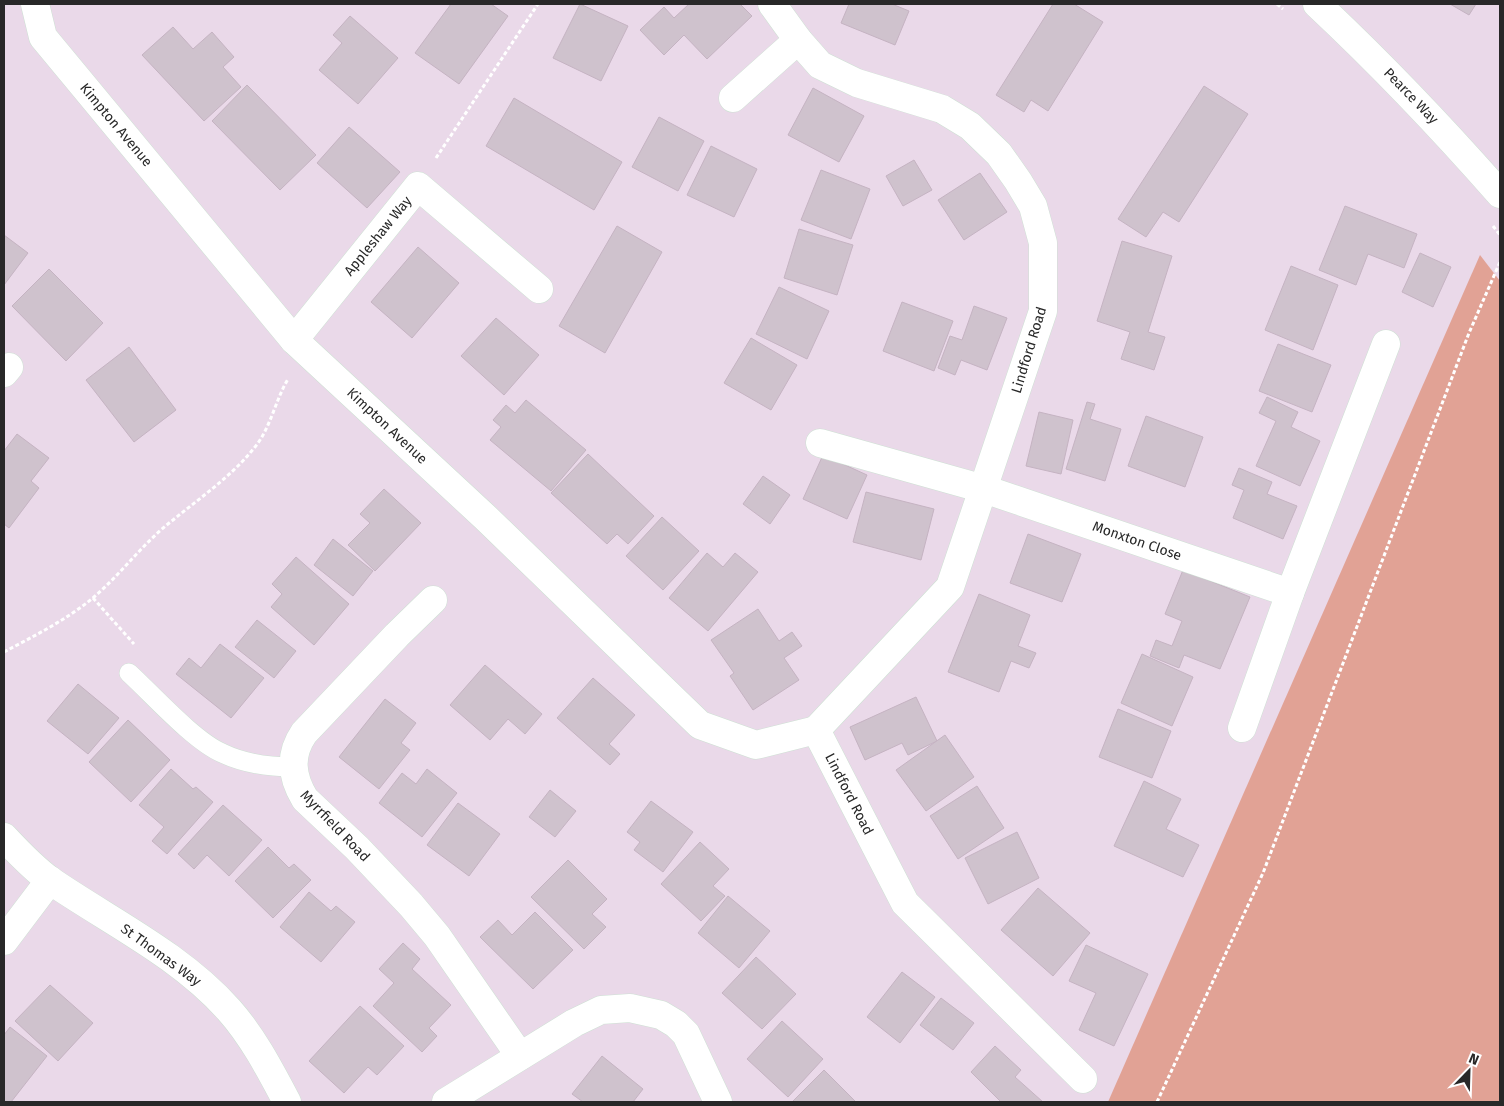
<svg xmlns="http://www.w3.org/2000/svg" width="1504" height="1106" font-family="'Fira Sans',sans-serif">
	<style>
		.green { fill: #e1a295 }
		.building { fill: #cfc2cd; stroke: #c5b3c2 }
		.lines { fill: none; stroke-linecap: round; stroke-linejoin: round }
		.service-casing { stroke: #cee1d4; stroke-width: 20 }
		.minor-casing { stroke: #cee1d4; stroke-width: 29 }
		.path { stroke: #fff; stroke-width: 3; stroke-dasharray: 4 2.5; stroke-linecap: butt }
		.service { stroke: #fff; stroke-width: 19 }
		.minor { stroke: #fff; stroke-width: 28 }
		.labels { text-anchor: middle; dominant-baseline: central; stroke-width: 4.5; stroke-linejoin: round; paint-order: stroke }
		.street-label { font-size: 14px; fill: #282828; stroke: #fff }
	</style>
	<rect width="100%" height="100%" fill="#ead9e9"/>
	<!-- green -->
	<path class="green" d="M 1480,255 L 1500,281 L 1500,1102 L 1108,1102 Z"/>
	<!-- building -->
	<g class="building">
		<path d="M 451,4 L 491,4 L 508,16 L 459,84 L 415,53 Z"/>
		<path d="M 580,4 L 628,26 L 601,81 L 553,58 Z"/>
		<path d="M 689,4 L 740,4 L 752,16 L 707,59 L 684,35 L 664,55 L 640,30 L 664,7 L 674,18 Z"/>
		<path d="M 849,4 L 892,4 L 909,11 L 895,45 L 841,23 Z"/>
		<path d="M 1053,4 L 1074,4 L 1103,22 L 1048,111 L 1031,100 L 1024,112 L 996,95 Z"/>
		<path d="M 1450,4 L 1476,4 L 1469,15 Z"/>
		<path d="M 350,16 L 398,58 L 358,104 L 319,70 L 342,43 L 333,35 Z"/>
		<path d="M 173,27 L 193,49 L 212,32 L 234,57 L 223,67 L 241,87 L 204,121 L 142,55 Z"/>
		<path d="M 247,85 L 316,155 L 280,190 L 212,121 Z"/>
		<path d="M 1204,86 L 1248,114 L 1179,222 L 1163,212 L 1146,237 L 1118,219 Z"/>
		<path d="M 813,88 L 864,116 L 839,162 L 788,135 Z"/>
		<path d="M 514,98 L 622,162 L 594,210 L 486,146 Z"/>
		<path d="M 659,117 L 704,141 L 678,191 L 632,167 Z"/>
		<path d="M 349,127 L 400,172 L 367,208 L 317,163 Z"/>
		<path d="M 711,146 L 757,169 L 734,217 L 687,195 Z"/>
		<path d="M 914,160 L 932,190 L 903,206 L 886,176 Z"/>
		<path d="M 821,170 L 870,189 L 851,239 L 801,220 Z"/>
		<path d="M 980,173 L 1007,212 L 964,240 L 938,200 Z"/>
		<path d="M 1345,206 L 1417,234 L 1404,268 L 1368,254 L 1356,285 L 1319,270 Z"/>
		<path d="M 617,226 L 662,252 L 605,353 L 559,326 Z"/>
		<path d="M 799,229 L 853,245 L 837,295 L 784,278 Z"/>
		<path d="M 4,235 L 28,253 L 4,285 Z"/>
		<path d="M 1122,241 L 1172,256 L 1148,332 L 1165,337 L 1154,370 L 1121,359 L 1130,332 L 1097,321 Z"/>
		<path d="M 418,247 L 459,283 L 412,338 L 371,302 Z"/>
		<path d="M 1420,253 L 1451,267 L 1433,307 L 1402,292 Z"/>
		<path d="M 1291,266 L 1338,285 L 1313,350 L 1265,330 Z"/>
		<path d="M 49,269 L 103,323 L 66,361 L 12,306 Z"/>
		<path d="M 779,287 L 829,311 L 807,359 L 756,334 Z"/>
		<path d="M 902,302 L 953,321 L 934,371 L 883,351 Z"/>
		<path d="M 974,306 L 1007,318 L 987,370 L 961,360 L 955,375 L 938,368 L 950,336 L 962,340 Z"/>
		<path d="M 496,318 L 539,355 L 504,395 L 461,356 Z"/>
		<path d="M 751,338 L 797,365 L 771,410 L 724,383 Z"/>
		<path d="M 1278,344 L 1331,365 L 1312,412 L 1259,391 Z"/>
		<path d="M 129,347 L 176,410 L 134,442 L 86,380 Z"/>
		<path d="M 1267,397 L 1298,412 L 1291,427 L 1320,441 L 1300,486 L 1256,466 L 1276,421 L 1259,413 Z"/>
		<path d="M 526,400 L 586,450 L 551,491 L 490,440 L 501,427 L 493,420 L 506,405 L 515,413 Z"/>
		<path d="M 1087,402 L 1095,404 L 1090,419 L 1121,429 L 1105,481 L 1066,469 Z"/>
		<path d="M 1039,412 L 1073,420 L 1061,474 L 1026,466 Z"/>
		<path d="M 1146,416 L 1203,437 L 1185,487 L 1128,466 Z"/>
		<path d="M 17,434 L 49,458 L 31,481 L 39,488 L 9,528 L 4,524 L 4,451 Z"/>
		<path d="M 588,454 L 654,516 L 628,544 L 617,534 L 607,544 L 551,493 Z"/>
		<path d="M 823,455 L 867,475 L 847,519 L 803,499 Z"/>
		<path d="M 1239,468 L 1272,482 L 1267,494 L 1297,506 L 1283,539 L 1233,518 L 1244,490 L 1232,485 Z"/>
		<path d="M 763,476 L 790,495 L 770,524 L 743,504 Z"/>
		<path d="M 384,489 L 421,523 L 375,571 L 348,545 L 370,523 L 360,514 Z"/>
		<path d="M 866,492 L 934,509 L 921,560 L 853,542 Z"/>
		<path d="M 662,517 L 699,551 L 663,590 L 626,556 Z"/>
		<path d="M 1028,534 L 1081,554 L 1062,602 L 1010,583 Z"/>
		<path d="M 333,539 L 373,571 L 353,596 L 314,565 Z"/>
		<path d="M 707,553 L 723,567 L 735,553 L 758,572 L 708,631 L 669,598 Z"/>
		<path d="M 296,557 L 349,604 L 314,645 L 271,607 L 282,594 L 272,584 Z"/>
		<path d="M 1183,570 L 1250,597 L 1220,669 L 1184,655 L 1179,668 L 1150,656 L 1156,640 L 1172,646 L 1182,621 L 1165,614 Z"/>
		<path d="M 979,594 L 1030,615 L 1018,646 L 1036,653 L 1029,668 L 1011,661 L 999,692 L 948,672 Z"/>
		<path d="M 758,609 L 779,641 L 792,632 L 802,646 L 784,658 L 799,680 L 753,710 L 730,676 L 734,673 L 711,640 Z"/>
		<path d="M 257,620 L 296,651 L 274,678 L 235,647 Z"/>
		<path d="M 220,644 L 264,678 L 231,718 L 176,674 L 189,658 L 201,668 Z"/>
		<path d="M 1142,654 L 1193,677 L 1172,726 L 1121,703 Z"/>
		<path d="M 485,665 L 542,714 L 525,734 L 508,719 L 490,740 L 450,705 Z"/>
		<path d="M 593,678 L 635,715 L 609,744 L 620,754 L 610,765 L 557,718 Z"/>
		<path d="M 78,684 L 119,718 L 88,754 L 47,721 Z"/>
		<path d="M 916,697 L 937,741 L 908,755 L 902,743 L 865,760 L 850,727 Z"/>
		<path d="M 385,699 L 416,723 L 401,743 L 410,750 L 379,789 L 339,757 Z"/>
		<path d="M 1118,709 L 1171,731 L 1152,778 L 1099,757 Z"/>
		<path d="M 128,720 L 170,760 L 131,802 L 89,762 Z"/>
		<path d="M 945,735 L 974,777 L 926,811 L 896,770 Z"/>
		<path d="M 171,769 L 193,789 L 196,787 L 213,802 L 167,854 L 152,841 L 164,827 L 139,805 Z"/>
		<path d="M 427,769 L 457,793 L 422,837 L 379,803 L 402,773 L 416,784 Z"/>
		<path d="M 1144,781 L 1181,799 L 1166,829 L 1199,845 L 1183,877 L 1114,846 Z"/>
		<path d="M 977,786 L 1004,828 L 958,859 L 930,816 Z"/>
		<path d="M 550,790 L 576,811 L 555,837 L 529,817 Z"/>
		<path d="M 651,801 L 693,832 L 663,872 L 634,850 L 640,842 L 627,832 Z"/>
		<path d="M 458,803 L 500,834 L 469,876 L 427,845 Z"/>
		<path d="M 223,805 L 262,840 L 229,876 L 207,855 L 194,869 L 178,854 Z"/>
		<path d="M 1017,832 L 1039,878 L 988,904 L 965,858 Z"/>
		<path d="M 700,842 L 729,869 L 713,886 L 725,896 L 701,921 L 661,884 Z"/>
		<path d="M 268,847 L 289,868 L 294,864 L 311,880 L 273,918 L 235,881 Z"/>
		<path d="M 568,860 L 607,899 L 592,914 L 606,927 L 584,949 L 531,897 Z"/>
		<path d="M 1038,888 L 1090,933 L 1053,976 L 1001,930 Z"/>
		<path d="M 309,892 L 331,911 L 336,906 L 355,922 L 321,962 L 280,927 Z"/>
		<path d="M 728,896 L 770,931 L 739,968 L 698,933 Z"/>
		<path d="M 535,912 L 573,950 L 533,989 L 480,937 L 498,920 L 512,935 Z"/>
		<path d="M 403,943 L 420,959 L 412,969 L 451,1005 L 429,1028 L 437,1036 L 422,1052 L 373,1006 L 394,983 L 379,969 Z"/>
		<path d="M 1086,945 L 1148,974 L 1114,1046 L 1079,1030 L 1096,993 L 1069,981 Z"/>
		<path d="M 756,957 L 796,994 L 762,1029 L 722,993 Z"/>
		<path d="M 902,972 L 935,997 L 900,1043 L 867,1017 Z"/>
		<path d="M 50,985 L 93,1023 L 58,1061 L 15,1021 Z"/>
		<path d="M 941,998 L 974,1023 L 953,1050 L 920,1025 Z"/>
		<path d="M 360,1006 L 404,1046 L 377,1075 L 368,1067 L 344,1093 L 309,1061 Z"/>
		<path d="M 782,1021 L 823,1059 L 788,1097 L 747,1059 Z"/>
		<path d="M 10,1027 L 47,1056 L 11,1102 L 4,1102 L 4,1035 Z"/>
		<path d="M 995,1046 L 1021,1070 L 1015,1077 L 1043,1102 L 1001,1102 L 971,1072 Z"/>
		<path d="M 602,1056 L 643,1089 L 633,1102 L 583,1102 L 572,1094 Z"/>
		<path d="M 824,1070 L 856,1102 L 792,1102 Z"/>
	</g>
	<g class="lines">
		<defs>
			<path id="service" d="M 129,673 C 153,695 194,741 222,753 C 245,764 268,767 293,767"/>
			<g id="minor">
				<path d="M 35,4 L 43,37 L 294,340 L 486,518 L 700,725 L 756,745 L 816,730"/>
				<path d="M 772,4 L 798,40 L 820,65 L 857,83 L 942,109 L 970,126 L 999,154 L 1018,181 L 1033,206 L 1043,243 L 1043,311 L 950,587 L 816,730"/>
				<path d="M 1317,4 C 1381,64 1442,128 1500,194"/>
				<path d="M 733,98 L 798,40"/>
				<path d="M 294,340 L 418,186 L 539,289"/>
				<path d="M 4,373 L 9,367"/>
				<path d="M 820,443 L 984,489 L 1290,593"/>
				<path d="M 433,600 L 397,635 L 304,733 C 289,755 291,776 305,799 L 357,848 L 411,905 L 437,936 L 520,1056"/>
				<path d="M 1242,728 L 1290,593 L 1386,344"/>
				<path d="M 816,730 L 905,903 L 1083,1079"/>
				<path d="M 4,837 C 18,852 34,869 51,881 C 111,922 180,955 229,1010 C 253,1037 270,1070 287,1102"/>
				<path d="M 4,941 L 50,880"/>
				<path d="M 446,1102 L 574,1023 L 601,1010 L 630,1008 L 661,1015 L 676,1024 L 686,1034 L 718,1102"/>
			</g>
		</defs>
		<!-- service casing -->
		<use href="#service" class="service-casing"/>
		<!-- minor casing -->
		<use href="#minor" class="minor-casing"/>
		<!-- path -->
		<g class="path">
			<path d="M 1277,4 L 1283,9"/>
			<path d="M 436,158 L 538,4"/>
			<path d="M 1493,226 L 1500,235"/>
			<path d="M 93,598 L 134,644"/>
			<path d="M 4,652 C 34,636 68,619 94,597 C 122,573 144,542 173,520 C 201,497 232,476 255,447 C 271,427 275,401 288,379"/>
			<path d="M 1157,1102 L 1263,873 L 1469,333 L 1500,262"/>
		</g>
		<!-- service -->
		<use href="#service" class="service"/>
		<!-- minor -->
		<use href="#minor" class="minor"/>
	</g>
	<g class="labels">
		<!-- street labels -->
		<g class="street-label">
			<text transform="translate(1411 96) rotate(46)">Pearce Way</text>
			<text transform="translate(116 125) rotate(50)">Kimpton Avenue</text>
			<text transform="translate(378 236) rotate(-51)">Appleshaw Way</text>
			<text transform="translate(1029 350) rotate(-73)">Lindford Road</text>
			<text transform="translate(387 426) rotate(43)">Kimpton Avenue</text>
			<text transform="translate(1137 541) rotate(19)">Monxton Close</text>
			<text transform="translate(849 794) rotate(63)">Lindford Road</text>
			<text transform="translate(335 826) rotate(46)">Myrrfield Road</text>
			<text transform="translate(161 955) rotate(36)">St Thomas Way</text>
		</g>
	</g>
	<!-- border -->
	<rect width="1504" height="1106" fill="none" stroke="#282828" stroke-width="10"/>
	<!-- north arrow -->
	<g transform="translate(1469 1071) rotate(23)" stroke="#ffffff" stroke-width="4" paint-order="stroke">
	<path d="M0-4L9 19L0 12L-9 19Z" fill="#282828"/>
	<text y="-8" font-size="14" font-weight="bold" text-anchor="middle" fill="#282828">N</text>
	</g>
</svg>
